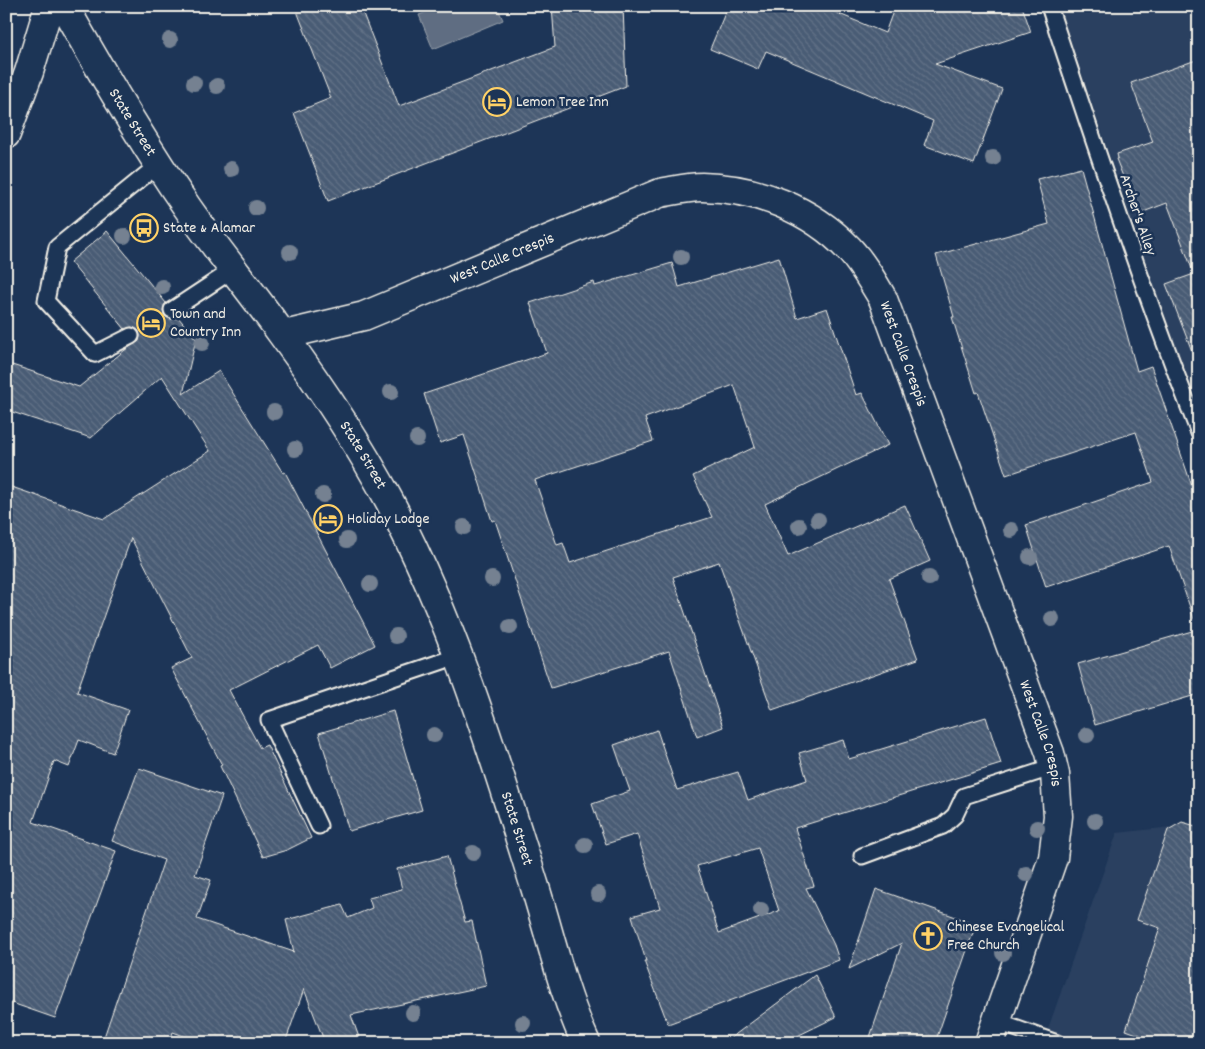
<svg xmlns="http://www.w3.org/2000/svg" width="1205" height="1049" font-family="Dekko,sans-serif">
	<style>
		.built { fill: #2a4060 }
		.water { fill: #5e6d82; stroke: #9aa2ab }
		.building { fill: url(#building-back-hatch); stroke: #f4f1e8; fill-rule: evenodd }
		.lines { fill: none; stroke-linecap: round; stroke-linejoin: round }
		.service-casing { stroke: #f4f1e8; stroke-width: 19 }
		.minor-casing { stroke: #f4f1e8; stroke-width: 31 }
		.primary-casing { stroke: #f4f1e8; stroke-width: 31 }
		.service { stroke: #1d3557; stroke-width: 15 }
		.minor { stroke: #1d3557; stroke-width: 28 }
		.primary { stroke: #1d3557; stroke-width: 28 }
		.tree { fill: #748191 }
		.labels { text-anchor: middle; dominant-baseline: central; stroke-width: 5; stroke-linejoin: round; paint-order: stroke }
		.poi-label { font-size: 16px; fill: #f4f1e8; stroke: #1d3557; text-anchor: start }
		.street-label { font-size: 16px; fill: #f4f1e8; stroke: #1d3557 }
	</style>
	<defs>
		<pattern id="building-back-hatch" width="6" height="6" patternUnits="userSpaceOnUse" patternTransform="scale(1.25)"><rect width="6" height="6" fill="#485b74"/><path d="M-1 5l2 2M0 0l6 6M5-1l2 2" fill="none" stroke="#637388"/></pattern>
	</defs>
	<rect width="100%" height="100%" fill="#1d3557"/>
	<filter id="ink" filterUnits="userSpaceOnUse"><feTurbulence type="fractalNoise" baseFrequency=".02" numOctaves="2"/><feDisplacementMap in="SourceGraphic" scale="10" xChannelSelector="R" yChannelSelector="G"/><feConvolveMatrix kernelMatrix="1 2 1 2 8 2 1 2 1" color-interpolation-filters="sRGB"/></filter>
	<g filter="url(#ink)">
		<!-- built -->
		<g class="built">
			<path d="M 1059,6 L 1199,6 L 1199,419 Z"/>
			<path d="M 1199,824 L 1199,1043 L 1043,1043 L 1117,833 Z"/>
		</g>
		<!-- water -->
		<path class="water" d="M 441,6 L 497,6 L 503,20 L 433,49 L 419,15 Z"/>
		<!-- building -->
		<g class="building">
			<path d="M 295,6 L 360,6 L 399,106 L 555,47 L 552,6 L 623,6 L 626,86 L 328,201 L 294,113 L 331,98 Z"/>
			<path d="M 728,6 L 820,6 L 885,33 L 895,6 L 1022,6 L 1031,32 L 935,64 L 1002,89 L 974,164 L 924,145 L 933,121 L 766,51 L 758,69 L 710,49 Z"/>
			<path d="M 1199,59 L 1199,364 L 1197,364 L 1166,284 L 1194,274 L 1167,203 L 1138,214 L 1116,159 L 1118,158 L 1117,154 L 1153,142 L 1131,83 Z"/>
			<path d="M 1081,168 L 1137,371 L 1151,366 L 1199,507 L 1199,618 L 1194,619 L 1169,546 L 1046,587 L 1026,525 L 1153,482 L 1136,432 L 1006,475 L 978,392 L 976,393 L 952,317 L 954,317 L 936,255 L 1049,224 L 1037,179 Z"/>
			<path d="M 107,231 L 166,303 L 163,310 L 164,316 L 172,319 L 178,317 L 196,339 L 183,394 L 219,371 L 283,473 L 285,472 L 375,645 L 330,668 L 318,645 L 229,690 L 260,748 L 267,745 L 311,838 L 287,850 L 263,857 L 220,766 L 222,765 L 171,668 L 192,658 L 131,538 L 77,692 L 128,710 L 113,753 L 79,740 L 69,767 L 54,761 L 33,822 L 116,851 L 55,1018 L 6,1001 L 6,485 L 104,519 L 210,451 L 162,376 L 91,438 L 6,410 L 6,363 L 79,387 L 125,350 L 139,341 L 140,336 L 139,331 L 132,327 L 125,329 L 70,262 Z"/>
			<path d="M 779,257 L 797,318 L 827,308 L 856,395 L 862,393 L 888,445 L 765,504 L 788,556 L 905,505 L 930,561 L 889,579 L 918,659 L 772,710 L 719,562 L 673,577 L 723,727 L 697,737 L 669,651 L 551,688 L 495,520 L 492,521 L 464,435 L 440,443 L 424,394 L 547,353 L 530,303 L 594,282 L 595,286 L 672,263 L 679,287 ZM 734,385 L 755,447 L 693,476 L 712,517 L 570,563 L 563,543 L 557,545 L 535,480 L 653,441 L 645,418 Z"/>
			<path d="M 1199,629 L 1199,694 L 1095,725 L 1078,664 Z"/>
			<path d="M 393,711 L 422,810 L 349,831 L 319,733 Z"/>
			<path d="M 986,717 L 1001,764 L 795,828 L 814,886 L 806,888 L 834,945 L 839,960 L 668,1024 L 644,961 L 646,961 L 632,916 L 660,908 L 637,834 L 606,844 L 592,804 L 630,791 L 614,745 L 657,730 L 677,790 L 738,772 L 748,800 L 807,780 L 799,753 L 843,740 L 849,759 ZM 758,848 L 779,911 L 719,933 L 697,866 Z"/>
			<path d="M 139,768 L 222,796 L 195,875 L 211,880 L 197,919 L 294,952 L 286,920 L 342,905 L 348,918 L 372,908 L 369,898 L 402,889 L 397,869 L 447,856 L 465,922 L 472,921 L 486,986 L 351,1015 L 361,1043 L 325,1043 L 304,989 L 285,1043 L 203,1043 L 173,1032 L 169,1043 L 102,1043 L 164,860 L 112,841 Z"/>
			<path d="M 1182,822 L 1199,827 L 1199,1043 L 1162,1043 L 1126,1030 L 1160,928 L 1137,920 L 1168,830 Z"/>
			<path d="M 876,889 L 976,924 L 935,1043 L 868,1043 L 902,943 L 849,969 Z"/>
			<path d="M 815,975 L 836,1017 L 783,1043 L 724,1043 Z"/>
		</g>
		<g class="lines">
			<defs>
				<g id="service">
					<path d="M 1049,6 C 1096,149 1144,293 1199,433"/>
					<path d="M 172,310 L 234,269"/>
					<path d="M 131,336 L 95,354 L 46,301 L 57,247 L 159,164"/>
					<path d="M 319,826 L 269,720 L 458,656"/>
					<path d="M 862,856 L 943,826 L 955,815 L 964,796 L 1054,767"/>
					<path d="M 995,1021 L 1057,1043"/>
				</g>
				<g id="minor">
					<path d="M 6,134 L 29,72 L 49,6"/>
					<path id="s1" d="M 284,335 L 364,316 L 660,193 C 673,191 688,187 702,187 C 756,188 811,209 849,249 C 863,264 873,282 883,299 L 1050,753 L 1055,774 L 1058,816 L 1053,858 L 989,1043"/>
				</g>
				<g id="primary">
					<path id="s2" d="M 64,6 C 103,75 142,142 187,207 C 217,250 251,291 282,334 C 321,387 359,444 390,502 C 454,623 494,756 535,887 C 551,939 563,993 586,1043"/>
				</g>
			</defs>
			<!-- service casing -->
			<use href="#service" class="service-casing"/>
			<!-- minor casing -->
			<use href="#minor" class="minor-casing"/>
			<!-- primary casing -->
			<use href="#primary" class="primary-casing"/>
			<!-- service -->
			<use href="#service" class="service"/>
			<!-- minor -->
			<use href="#minor" class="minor"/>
			<!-- primary -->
			<use href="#primary" class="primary"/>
		</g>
		<!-- trees -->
		<g class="tree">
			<circle cx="170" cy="40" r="8"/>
			<circle cx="194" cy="83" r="8"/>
			<circle cx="217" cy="86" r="8"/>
			<circle cx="993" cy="158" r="8"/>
			<circle cx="231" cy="169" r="8"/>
			<circle cx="256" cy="208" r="8"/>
			<circle cx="124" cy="236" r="8"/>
			<circle cx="290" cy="252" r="8"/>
			<circle cx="681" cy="257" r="8"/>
			<circle cx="162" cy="287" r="8"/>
			<circle cx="202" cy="343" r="8"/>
			<circle cx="391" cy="392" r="8"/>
			<circle cx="274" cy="412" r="8"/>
			<circle cx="417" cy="439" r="8"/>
			<circle cx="295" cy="449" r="8"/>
			<circle cx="323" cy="495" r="8"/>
			<circle cx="818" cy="520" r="8"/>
			<circle cx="799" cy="526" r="8"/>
			<circle cx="464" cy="527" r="8"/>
			<circle cx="1011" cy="530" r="8"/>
			<circle cx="347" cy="540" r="8"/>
			<circle cx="1030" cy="557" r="8"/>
			<circle cx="929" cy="578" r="8"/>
			<circle cx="492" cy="579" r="8"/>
			<circle cx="370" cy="584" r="8"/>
			<circle cx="1052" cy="619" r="8"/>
			<circle cx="510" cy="627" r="8"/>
			<circle cx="396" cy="636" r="8"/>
			<circle cx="434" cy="735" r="8"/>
			<circle cx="1087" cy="735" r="8"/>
			<circle cx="1095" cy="821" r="8"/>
			<circle cx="1037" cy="828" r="8"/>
			<circle cx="585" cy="845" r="8"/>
			<circle cx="473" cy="853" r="8"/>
			<circle cx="1026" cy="874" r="8"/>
			<circle cx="598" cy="894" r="8"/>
			<circle cx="761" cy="910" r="8"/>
			<circle cx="1003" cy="953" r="8"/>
			<circle cx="413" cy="1013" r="8"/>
			<circle cx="523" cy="1023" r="8"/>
		</g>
	</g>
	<!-- icons -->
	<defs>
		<symbol id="hotel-ring" viewBox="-11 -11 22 22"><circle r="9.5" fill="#1d3557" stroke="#ffd166" stroke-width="1.5"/><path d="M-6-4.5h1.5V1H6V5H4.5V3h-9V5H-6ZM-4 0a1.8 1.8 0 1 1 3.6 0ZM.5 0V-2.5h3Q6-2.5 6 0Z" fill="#ffd166"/></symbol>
		<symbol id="bus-ring" viewBox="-11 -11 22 22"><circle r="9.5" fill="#1d3557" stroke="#ffd166" stroke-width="1.5"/><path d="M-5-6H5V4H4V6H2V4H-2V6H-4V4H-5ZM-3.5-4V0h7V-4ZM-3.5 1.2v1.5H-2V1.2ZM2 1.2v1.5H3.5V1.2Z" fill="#ffd166"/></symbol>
		<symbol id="church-ring" viewBox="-11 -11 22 22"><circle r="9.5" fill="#1d3557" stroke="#ffd166" stroke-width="1.5"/><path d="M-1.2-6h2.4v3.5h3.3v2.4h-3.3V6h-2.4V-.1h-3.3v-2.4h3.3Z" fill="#ffd166"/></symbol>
	</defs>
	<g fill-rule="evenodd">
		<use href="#hotel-ring" x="481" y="86" width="32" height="32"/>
		<use href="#bus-ring" x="128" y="212" width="32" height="32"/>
		<use href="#hotel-ring" x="135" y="307" width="32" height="32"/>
		<use href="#hotel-ring" x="312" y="503" width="32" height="32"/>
		<use href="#church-ring" x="912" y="920" width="32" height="32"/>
	</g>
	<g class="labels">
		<!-- poi labels -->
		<g class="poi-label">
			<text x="516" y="102">Lemon Tree Inn</text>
			<text x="163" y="228">State &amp; Alamar</text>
			<text x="170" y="314">Town and<tspan x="170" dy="18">Country Inn</tspan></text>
			<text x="347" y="519">Holiday Lodge</text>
			<text x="947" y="927">Chinese Evangelical<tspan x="947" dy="18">Free Church</tspan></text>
		</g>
		<!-- street labels -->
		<g class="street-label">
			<text stroke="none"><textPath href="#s2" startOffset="135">State Street</textPath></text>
			<text transform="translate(1137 215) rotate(71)">Archer's Alley</text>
			<text stroke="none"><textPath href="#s1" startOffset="232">West Calle Crespis</textPath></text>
			<text stroke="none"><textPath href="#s1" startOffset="728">West Calle Crespis</textPath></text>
			<text stroke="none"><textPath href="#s2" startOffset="540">State Street</textPath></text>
			<text stroke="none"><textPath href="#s1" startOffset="1132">West Calle Crespis</textPath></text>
			<text stroke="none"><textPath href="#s2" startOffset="945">State Street</textPath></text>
		</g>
	</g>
	<!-- margin -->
	<rect width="1205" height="1049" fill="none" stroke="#1d3557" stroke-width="25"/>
	<rect x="12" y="12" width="1180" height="1024" fill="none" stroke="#f4f1e8" stroke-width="2" filter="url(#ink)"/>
</svg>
